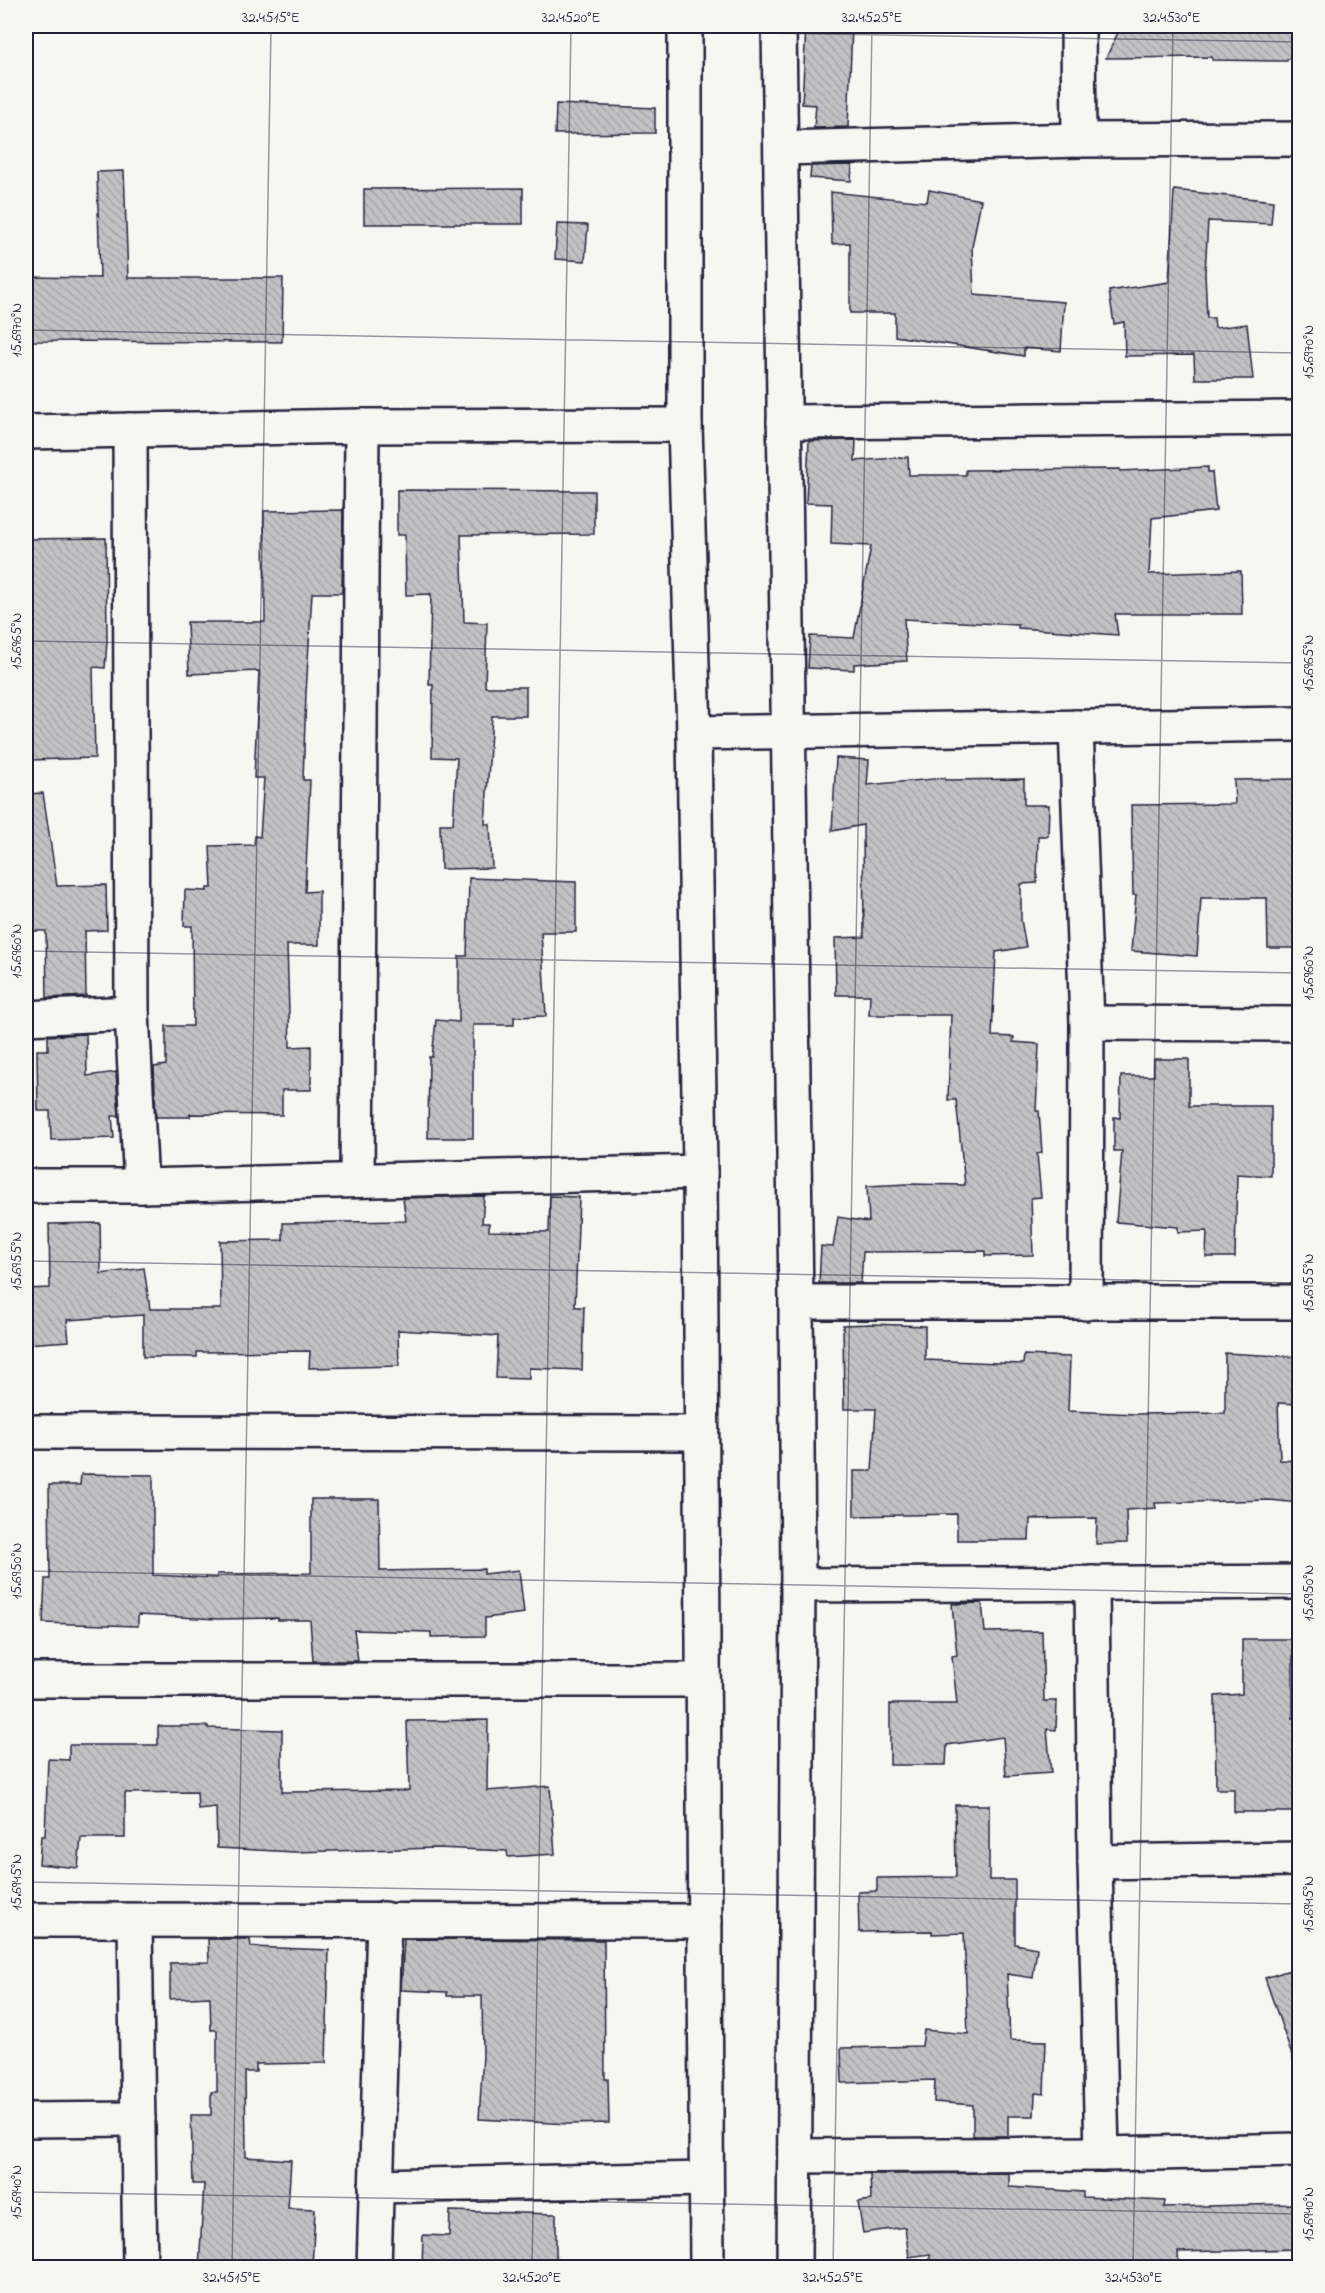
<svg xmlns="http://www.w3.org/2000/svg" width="1325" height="2293" font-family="'Indie Flower',sans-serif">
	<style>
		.building { fill: url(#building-back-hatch); stroke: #22223b; stroke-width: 1.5 }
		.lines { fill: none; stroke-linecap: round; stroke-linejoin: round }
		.minor-casing { stroke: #22223b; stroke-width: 38 }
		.minor { stroke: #f6f6f2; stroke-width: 33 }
		.ticks { fill: none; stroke: #22223b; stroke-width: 1.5; stroke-opacity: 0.45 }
		.neatline { fill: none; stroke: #22223b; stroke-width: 2 }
		.ticks-label { font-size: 15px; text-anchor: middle; fill: #22223b }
	</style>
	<defs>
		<pattern id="building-back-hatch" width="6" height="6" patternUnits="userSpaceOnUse" patternTransform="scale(1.5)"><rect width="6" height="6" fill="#c2c2c4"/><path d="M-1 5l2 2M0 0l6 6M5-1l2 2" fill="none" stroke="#a6a6a9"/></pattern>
	</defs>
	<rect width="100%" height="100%" fill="#f6f6f2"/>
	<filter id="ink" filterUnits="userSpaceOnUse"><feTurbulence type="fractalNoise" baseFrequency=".0167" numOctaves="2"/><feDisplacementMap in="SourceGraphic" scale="12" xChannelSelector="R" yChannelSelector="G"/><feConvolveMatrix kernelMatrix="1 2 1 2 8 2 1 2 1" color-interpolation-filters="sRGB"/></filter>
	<g filter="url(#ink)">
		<!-- building -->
		<g class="building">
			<path d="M 806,26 L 852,26 L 848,127 L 814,128 L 816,105 L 802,104 Z"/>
			<path d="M 1121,26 L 1299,26 L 1299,59 L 1287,59 L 1287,61 L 1212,60 L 1212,57 L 1106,58 Z"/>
			<path d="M 556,104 L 655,108 L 655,133 L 555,134 Z"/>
			<path d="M 852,165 L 851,181 L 810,178 L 811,166 Z"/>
			<path d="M 124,171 L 128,278 L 283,278 L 282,342 L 26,341 L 26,277 L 100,278 L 97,172 Z"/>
			<path d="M 523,188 L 523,224 L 364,224 L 364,189 Z"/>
			<path d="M 929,190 L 981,200 L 972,247 L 974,295 L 1064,302 L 1061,351 L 1024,348 L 1024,356 L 895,336 L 895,313 L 850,313 L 850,243 L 832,244 L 831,192 L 927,202 Z"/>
			<path d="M 1174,190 L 1273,201 L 1271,224 L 1208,221 L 1205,273 L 1207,318 L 1214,318 L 1215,328 L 1247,324 L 1253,379 L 1195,379 L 1194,355 L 1125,356 L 1124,322 L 1114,324 L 1109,291 L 1169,282 Z"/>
			<path d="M 557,224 L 588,225 L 585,261 L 555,259 Z"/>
			<path d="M 856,440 L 855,461 L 908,457 L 909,475 L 966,475 L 966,470 L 1120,469 L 1120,471 L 1208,467 L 1208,472 L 1212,472 L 1216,511 L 1152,518 L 1149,574 L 1241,571 L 1242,614 L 1115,614 L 1118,635 L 1018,628 L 1018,625 L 904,619 L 907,661 L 854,664 L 854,670 L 808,668 L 810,636 L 854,638 L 871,546 L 831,544 L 832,504 L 806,503 L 809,441 Z"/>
			<path d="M 397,490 L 594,491 L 594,534 L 461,535 L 464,622 L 487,623 L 485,687 L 526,687 L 526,716 L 492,716 L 485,824 L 490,824 L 492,868 L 441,869 L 440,824 L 453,824 L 457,758 L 432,757 L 433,685 L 429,685 L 431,594 L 406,595 L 405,535 L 397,535 Z"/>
			<path d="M 343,510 L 342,593 L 312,593 L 306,693 L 303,780 L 310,780 L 305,892 L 319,891 L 319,945 L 287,945 L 290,1047 L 311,1046 L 311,1090 L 282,1090 L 282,1115 L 190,1114 L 190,1117 L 156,1117 L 154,1067 L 166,1065 L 166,1026 L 193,1026 L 192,926 L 184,926 L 185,890 L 207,891 L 207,888 L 212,888 L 210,846 L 254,845 L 255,836 L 260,837 L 264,778 L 254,778 L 259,671 L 189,674 L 187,622 L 265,622 L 264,511 Z"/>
			<path d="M 106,538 L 107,641 L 105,668 L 93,667 L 95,758 L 31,760 L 26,667 L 26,539 Z"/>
			<path d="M 836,758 L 869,760 L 867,785 L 945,778 L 945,780 L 1024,779 L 1024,805 L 1049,805 L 1048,836 L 1038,836 L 1037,883 L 1021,884 L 1021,920 L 1026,947 L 996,952 L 992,1036 L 1014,1037 L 1013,1042 L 1039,1044 L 1036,1111 L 1039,1111 L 1042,1153 L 1037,1154 L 1041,1197 L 1031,1198 L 1033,1255 L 985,1256 L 985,1251 L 863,1252 L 861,1283 L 819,1283 L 821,1246 L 833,1247 L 838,1217 L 869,1222 L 867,1186 L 908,1184 L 965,1185 L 956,1100 L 948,1100 L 951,1015 L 869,1015 L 870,995 L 836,995 L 835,938 L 864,937 L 863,825 L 832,831 Z"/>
			<path d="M 1297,779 L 1297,797 L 1299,797 L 1299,948 L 1268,948 L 1267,898 L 1201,898 L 1197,956 L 1131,951 L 1136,895 L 1133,895 L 1131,805 L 1235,804 L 1234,780 Z"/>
			<path d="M 43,793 L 57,886 L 106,885 L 107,930 L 85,931 L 86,996 L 47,998 L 46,931 L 26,931 L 26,794 Z"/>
			<path d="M 469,878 L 576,882 L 576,932 L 541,932 L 546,1016 L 514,1017 L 514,1025 L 473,1025 L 473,1138 L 428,1138 L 429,1057 L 432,1057 L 436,1020 L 459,1022 L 459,956 L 467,956 Z"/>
			<path d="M 86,1034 L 87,1076 L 116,1072 L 119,1116 L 112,1116 L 114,1138 L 51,1140 L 50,1111 L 38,1111 L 37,1050 L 48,1050 L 48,1036 Z"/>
			<path d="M 1154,1059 L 1189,1059 L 1189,1106 L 1271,1106 L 1271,1176 L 1237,1174 L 1235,1257 L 1206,1257 L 1207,1231 L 1178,1232 L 1178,1227 L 1116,1222 L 1122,1151 L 1114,1151 L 1114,1117 L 1120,1118 L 1121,1076 L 1154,1076 Z"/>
			<path d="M 484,1196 L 482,1223 L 489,1223 L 489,1231 L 549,1232 L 550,1196 L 579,1197 L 575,1307 L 584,1307 L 582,1370 L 529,1368 L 529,1379 L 496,1378 L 498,1336 L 398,1330 L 399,1366 L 309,1368 L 310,1351 L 197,1352 L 197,1357 L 143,1357 L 143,1315 L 67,1320 L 69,1341 L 26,1344 L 26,1289 L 50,1288 L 49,1224 L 100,1223 L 101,1274 L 144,1268 L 150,1309 L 221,1309 L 220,1241 L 283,1240 L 283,1223 L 406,1221 L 403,1198 Z"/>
			<path d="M 872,1324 L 925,1326 L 925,1360 L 1023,1364 L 1024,1355 L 1070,1357 L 1068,1411 L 1136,1414 L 1225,1413 L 1225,1353 L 1299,1357 L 1299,1404 L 1278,1403 L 1280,1460 L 1299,1461 L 1299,1503 L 1270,1500 L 1155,1503 L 1156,1508 L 1126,1510 L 1127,1543 L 1096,1544 L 1097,1518 L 1030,1519 L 1029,1540 L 957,1540 L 957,1514 L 854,1516 L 854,1471 L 872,1471 L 876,1409 L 844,1409 L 843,1325 Z"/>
			<path d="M 81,1474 L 153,1475 L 153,1575 L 217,1578 L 217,1574 L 311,1573 L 311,1499 L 379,1499 L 380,1571 L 484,1569 L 484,1574 L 519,1570 L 524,1613 L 485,1618 L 485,1636 L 431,1637 L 431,1632 L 354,1630 L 358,1661 L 313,1661 L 310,1620 L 278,1620 L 278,1618 L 218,1619 L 138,1615 L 138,1626 L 43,1623 L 45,1579 L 50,1579 L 49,1485 L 80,1485 Z"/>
			<path d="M 982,1603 L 985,1632 L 1042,1631 L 1044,1701 L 1057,1701 L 1056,1730 L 1047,1729 L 1051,1773 L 1006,1776 L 1003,1737 L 947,1745 L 946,1765 L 890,1765 L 890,1704 L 957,1704 L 952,1656 L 957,1655 L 952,1604 Z"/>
			<path d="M 1242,1639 L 1293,1639 L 1293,1718 L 1299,1717 L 1299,1812 L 1234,1812 L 1234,1789 L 1216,1789 L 1215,1696 L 1242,1694 Z"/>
			<path d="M 488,1720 L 487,1791 L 550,1786 L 555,1854 L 508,1857 L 507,1851 L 437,1848 L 295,1852 L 217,1848 L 216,1807 L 198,1809 L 197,1792 L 125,1793 L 125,1838 L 81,1838 L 78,1868 L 39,1864 L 41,1836 L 45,1836 L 48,1759 L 69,1760 L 69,1745 L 158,1745 L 158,1726 L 208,1726 L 208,1728 L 282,1730 L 282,1792 L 403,1791 L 409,1790 L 407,1721 Z"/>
			<path d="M 955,1805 L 989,1805 L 989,1880 L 1015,1880 L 1015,1944 L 1037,1948 L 1033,1978 L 1007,1974 L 1010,2040 L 1046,2041 L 1044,2094 L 1035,2093 L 1034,2116 L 1008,2116 L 1008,2136 L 973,2136 L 973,2105 L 934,2102 L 935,2080 L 842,2083 L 841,2048 L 922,2046 L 924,2030 L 968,2034 L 964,1933 L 932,1934 L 932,1931 L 859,1932 L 858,1892 L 877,1891 L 877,1878 L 956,1877 Z"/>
			<path d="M 208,1939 L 250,1939 L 251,1947 L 329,1950 L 326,2063 L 256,2064 L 256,2072 L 245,2072 L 246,2157 L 291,2160 L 288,2208 L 315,2209 L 312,2268 L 199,2268 L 204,2184 L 193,2184 L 191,2115 L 211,2115 L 211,2092 L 217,2092 L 217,2030 L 211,2030 L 210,1997 L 170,1999 L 170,1963 L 209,1962 Z"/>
			<path d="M 404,1939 L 604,1940 L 605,2079 L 608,2079 L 609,2123 L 569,2124 L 479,2119 L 483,2055 L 482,1996 L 447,1996 L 447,1992 L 401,1990 Z"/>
			<path d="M 1299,1967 L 1299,2063 L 1295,2064 L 1265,1978 Z"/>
			<path d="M 1009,2173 L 1009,2187 L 1083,2192 L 1083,2197 L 1165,2201 L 1164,2207 L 1294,2204 L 1298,2249 L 1178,2252 L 1179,2268 L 930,2268 L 930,2254 L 909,2257 L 905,2227 L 863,2233 L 858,2202 L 871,2200 L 870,2174 Z"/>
			<path d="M 450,2211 L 556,2214 L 556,2268 L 422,2268 L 423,2235 L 449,2236 Z"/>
		</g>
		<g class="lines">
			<defs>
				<g id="minor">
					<path d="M 685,26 L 685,425 L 694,733 L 700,1172 L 707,2268"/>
					<path d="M 779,26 L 796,1302 L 1300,1302"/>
					<path d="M 1078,26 L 1079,140"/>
					<path d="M 782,148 L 1079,140 L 1300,139"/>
					<path d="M 784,422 L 1300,418"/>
					<path d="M 130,430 L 132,1013 L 141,1186"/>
					<path d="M 26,432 L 362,426 L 685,425"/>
					<path d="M 1076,727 L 1087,1023 L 1086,1303"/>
					<path d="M 694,733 L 1300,724"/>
					<path d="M 26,1018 L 132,1013"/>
					<path d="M 1087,1023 L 1300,1024"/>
					<path d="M 357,1180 L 362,426"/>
					<path d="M 26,1186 L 141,1186 L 700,1172"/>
					<path d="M 796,1302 L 798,1585 L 1300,1582"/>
					<path d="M 26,1432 L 701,1433"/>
					<path d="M 1092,1583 L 1095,1862 L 1102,2154"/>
					<path d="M 26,1680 L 703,1680"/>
					<path d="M 1095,1862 L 1300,1859"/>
					<path d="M 26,1920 L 705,1921"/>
					<path d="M 135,1921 L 140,2268"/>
					<path d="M 26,2120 L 138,2119"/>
					<path d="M 795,2156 L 1102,2154 L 1300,2150"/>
					<path d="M 376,2186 L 706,2179"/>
					<path d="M 374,2268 L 384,1919"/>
					<path d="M 794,2268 L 798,1585"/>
				</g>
			</defs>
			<!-- minor casing -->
			<use href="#minor" class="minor-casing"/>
			<!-- minor -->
			<use href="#minor" class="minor"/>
		</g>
	</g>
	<!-- ticks -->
	<path class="ticks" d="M 339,26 L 1300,42M 26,330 L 1300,353M 26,641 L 1300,663M 26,951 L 1300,973M 26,1261 L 1300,1283M 26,1571 L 1300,1594M 26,1882 L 1300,1904M 26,2192 L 1300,2214M 232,2268 L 271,26M 532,2268 L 571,26M 833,2268 L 872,26M 1133,2268 L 1173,26"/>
	<!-- margin -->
	<rect width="1325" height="2293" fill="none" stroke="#f6f6f2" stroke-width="66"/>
	<rect x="33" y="33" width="1259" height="2227" class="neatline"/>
	<g class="ticks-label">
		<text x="271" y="22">32.4515°E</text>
		<text x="571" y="22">32.4520°E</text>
		<text x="872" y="22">32.4525°E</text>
		<text x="1172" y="22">32.4530°E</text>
		<text transform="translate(16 330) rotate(-90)" y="5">15.6970°N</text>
		<text transform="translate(1308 352) rotate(-90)" y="5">15.6970°N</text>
		<text transform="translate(16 641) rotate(-90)" y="5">15.6965°N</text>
		<text transform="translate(1308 663) rotate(-90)" y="5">15.6965°N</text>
		<text transform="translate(16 951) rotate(-90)" y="5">15.6960°N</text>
		<text transform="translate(1308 973) rotate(-90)" y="5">15.6960°N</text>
		<text transform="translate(16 1261) rotate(-90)" y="5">15.6955°N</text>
		<text transform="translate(1308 1283) rotate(-90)" y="5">15.6955°N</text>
		<text transform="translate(16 1571) rotate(-90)" y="5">15.6950°N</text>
		<text transform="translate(1308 1593) rotate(-90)" y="5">15.6950°N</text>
		<text transform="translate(16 1882) rotate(-90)" y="5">15.6945°N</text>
		<text transform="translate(1308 1904) rotate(-90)" y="5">15.6945°N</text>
		<text transform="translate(16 2192) rotate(-90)" y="5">15.6940°N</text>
		<text transform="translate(1308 2214) rotate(-90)" y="5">15.6940°N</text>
		<text x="232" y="2282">32.4515°E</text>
		<text x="532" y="2282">32.4520°E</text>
		<text x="833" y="2282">32.4525°E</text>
		<text x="1134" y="2282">32.4530°E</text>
	</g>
</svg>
